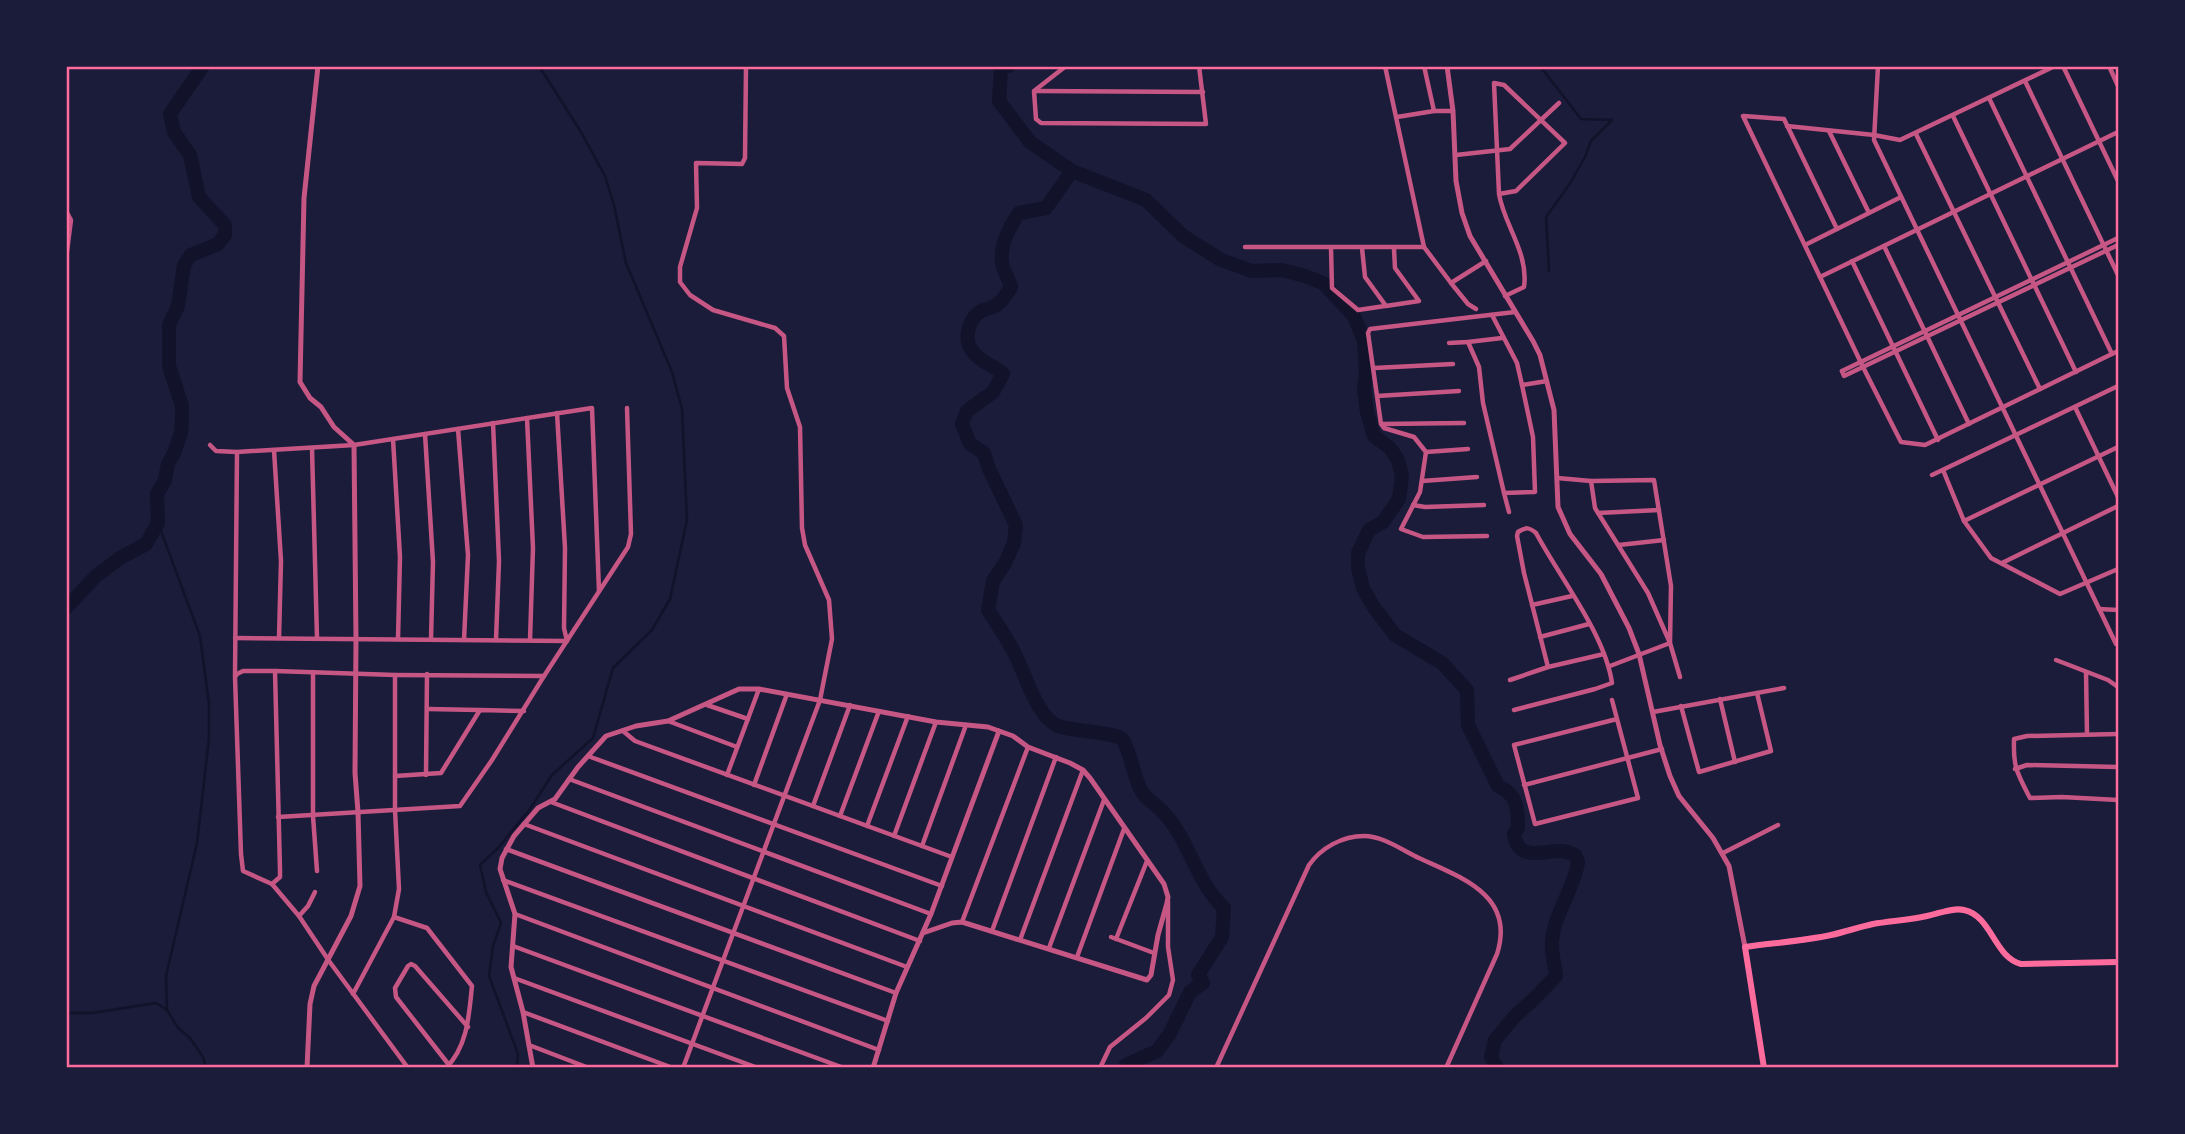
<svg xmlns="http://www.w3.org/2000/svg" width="2185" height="1134" font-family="Rubik,sans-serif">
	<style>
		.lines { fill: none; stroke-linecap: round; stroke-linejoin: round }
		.stream { stroke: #12122b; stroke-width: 2.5 }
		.river { stroke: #12122b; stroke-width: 14 }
		.minor { stroke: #c65784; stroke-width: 4.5 }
		.tertiary { stroke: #c65784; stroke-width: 5 }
		.secondary { stroke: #ff6b9d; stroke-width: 6 }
		.neatline { fill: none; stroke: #ff6b9d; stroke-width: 2.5 }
	</style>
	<rect width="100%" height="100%" fill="#1b1b3a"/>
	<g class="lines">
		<!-- stream -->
		<g class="stream">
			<path d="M 1540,66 L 1581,119 L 1612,120"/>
			<path d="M 1549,271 L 1546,217 L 1569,185 L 1585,157 L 1591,141 L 1612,120"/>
			<path d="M 158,523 L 200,636 L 209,704 L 209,738 L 197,843 L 166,976 L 167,1010 L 178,1028 L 190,1038 L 203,1057 L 206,1068"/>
			<path d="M 66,1013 L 92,1013 L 156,1003 L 167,1010"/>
			<path d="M 517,1068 L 518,1054 L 489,976 L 493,946 L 501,923 L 486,892 L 480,865 L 498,848 L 530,809 L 552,775 L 593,738 L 613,668 L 652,630 L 670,599 L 687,520 L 682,409 L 672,372 L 626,263 L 614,205 L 605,176 L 581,132 L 539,66"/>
		</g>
		<!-- river -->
		<g class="river">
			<path d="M 1008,66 L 1001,68 L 999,101 L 1030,142 L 1072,171 L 1146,200 L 1183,236 L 1221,260 L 1252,271 L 1282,270 L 1305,276 L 1323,283 L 1354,316 L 1364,341 L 1366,373 L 1364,389 L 1367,412 L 1374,436 L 1390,448 L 1398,460 L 1402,476 L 1399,499 L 1383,522 L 1369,530 L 1358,553 L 1358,568 L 1363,588 L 1373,606 L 1395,635 L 1442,663 L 1467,690 L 1468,725 L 1498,786 C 1517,794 1518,808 1518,828 L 1514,834 C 1518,863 1544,850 1563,851 C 1564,851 1574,854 1575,855 L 1578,862 C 1574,890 1554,913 1552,942 C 1551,953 1555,965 1556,976 L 1535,998 L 1514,1017 L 1495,1040 L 1491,1057 L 1497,1068"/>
			<path d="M 1072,171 L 1046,208 L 1019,213 C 1010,226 1000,244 1002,261 C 1002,269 1009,279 1011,287 C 1007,294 1004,299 998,304 C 993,308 988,308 983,310 C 969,317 962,339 973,352 C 982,363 993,365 1003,374 L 993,392 L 967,411 L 962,424 L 970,444 L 984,453 L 989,469 L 1016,525 L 1014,543 L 1005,563 L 993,581 L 988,610 C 998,625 1008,640 1016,656 C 1025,675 1037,715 1056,725 C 1069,732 1115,731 1123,740 C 1129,749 1134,775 1139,786 C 1144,799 1155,803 1164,813 C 1190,841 1196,882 1224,908 L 1222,937 L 1198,975 L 1203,983 L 1190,992 L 1169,1035 L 1157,1051 L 1126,1065 L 1125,1068"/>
			<path d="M 66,608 L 96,576 L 120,558 L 146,544 L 158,523 L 157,494 L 165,480 L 168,464 L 174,453 L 181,433 L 182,419 L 182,406 L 169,366 L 169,325 L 178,306 L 184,265 L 191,255 L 218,244 L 225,235 L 225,225 L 199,197 L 190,155 L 174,132 L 170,114 L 203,66"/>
		</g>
		<!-- minor -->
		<g class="minor">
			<path d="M 1066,66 L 1034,91 L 1036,119 L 1041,123 L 1206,124 L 1199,66"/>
			<path d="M 1385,66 L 1424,247 L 1451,283 L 1486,261"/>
			<path d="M 1424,66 L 1434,111"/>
			<path d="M 1878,66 L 1874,140 L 2116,644"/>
			<path d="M 2063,66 L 2118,181"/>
			<path d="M 2109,66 L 2118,86"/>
			<path d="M 2025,81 L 2118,275"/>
			<path d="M 1035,91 L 1203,92"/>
			<path d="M 1989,98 L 2112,354"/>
			<path d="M 1743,116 L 1863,367 L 1901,442 L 1925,445 L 2118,351"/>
			<path d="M 1744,116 L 1784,119 L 1837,229"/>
			<path d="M 1953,116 L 2076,372"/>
			<path d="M 1397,117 L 1434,111 L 1453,111"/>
			<path d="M 1787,126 L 1874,135 L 1900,140 L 2055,66"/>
			<path d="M 1829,131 L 1869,213"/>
			<path d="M 1916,134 L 2040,389"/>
			<path d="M 1456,155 L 1510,149 L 1559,103"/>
			<path d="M 1499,194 L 1516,191 L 1565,143 L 1504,85 L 1494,83 L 1499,194 C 1504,225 1529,253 1524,287 L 1505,296"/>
			<path d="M 66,211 L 71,220 L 66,259"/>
			<path d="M 1805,245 L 1901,197"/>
			<path d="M 1884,246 L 1969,424"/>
			<path d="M 1245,247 L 1424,247"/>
			<path d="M 1331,248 L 1332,288 L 1358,310 L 1385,306"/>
			<path d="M 1362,248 L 1365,277 L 1386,306 L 1419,301 L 1395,268 L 1394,249"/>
			<path d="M 1852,261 L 1938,440"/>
			<path d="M 1820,277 L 2118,132"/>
			<path d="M 1451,283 L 1468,304 L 1476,309"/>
			<path d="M 1492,315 L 1517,363 L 1522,385 L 1533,437 L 1535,492 L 1504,493 L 1509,512"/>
			<path d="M 1502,338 L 1468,342 L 1479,367 L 1483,403 L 1504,493"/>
			<path d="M 1449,343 L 1468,342"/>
			<path d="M 1374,368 L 1453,364"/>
			<path d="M 1842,371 L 1844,376 L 2118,245"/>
			<path d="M 1842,371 L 2118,238"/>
			<path d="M 1522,385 L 1547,381"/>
			<path d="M 1377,396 L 1459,391"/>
			<path d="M 2075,407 L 2118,497"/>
			<path d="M 527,418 L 533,548 L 530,640"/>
			<path d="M 493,423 L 499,561 L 496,640"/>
			<path d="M 1382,424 L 1464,423"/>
			<path d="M 458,429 L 468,555 L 464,640"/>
			<path d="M 425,434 L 433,562 L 431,639"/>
			<path d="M 393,439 L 400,557 L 398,639"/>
			<path d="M 210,445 L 216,451 L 237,452"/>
			<path d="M 312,448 L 317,638"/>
			<path d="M 274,450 L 281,561 L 279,638"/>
			<path d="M 1426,452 L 1468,449"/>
			<path d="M 1943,470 L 1964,521 L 1991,558 L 2060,594 L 2118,569"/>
			<path d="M 1932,475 L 2118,386"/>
			<path d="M 1557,478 L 1591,481"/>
			<path d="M 1422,481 L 1477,477"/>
			<path d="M 1413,505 L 1425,507 L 1484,505"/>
			<path d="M 1598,513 L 1659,510"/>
			<path d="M 1964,521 L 2118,447"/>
			<path d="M 1487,536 L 1423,537 L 1401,529 L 1420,492 L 1426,452 L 1414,437 L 1384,428 L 1381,424 L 1368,333 L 1370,329 L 1515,312"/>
			<path d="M 1619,545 L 1664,540"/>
			<path d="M 2002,563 L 2118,506"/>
			<path d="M 1532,605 L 1572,596"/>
			<path d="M 2099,609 L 2118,610"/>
			<path d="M 1540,637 L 1589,624"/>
			<path d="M 235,638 L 567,641 L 564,628 L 565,548 L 557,413"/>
			<path d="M 2056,660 L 2108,680 L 2118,687"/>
			<path d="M 1610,666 L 1670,643 L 1671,586 L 1654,480 L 1591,481 L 1595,508 L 1648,593 L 1670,643 L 1680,677"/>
			<path d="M 313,672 L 313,816 L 317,871"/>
			<path d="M 2086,672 L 2087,734"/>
			<path d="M 235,676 L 237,452 L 354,445 L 592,408 L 599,591"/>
			<path d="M 544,676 L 628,547 L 631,534 L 627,408"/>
			<path d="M 1510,680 L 1548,667 L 1604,654"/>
			<path d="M 1720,699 L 1735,762"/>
			<path d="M 1612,700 L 1638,798 L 1535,824 L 1514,745 L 1617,719"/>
			<path d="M 707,705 L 748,719"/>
			<path d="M 1681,706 L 1699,772 L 1771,751 L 1757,693"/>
			<path d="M 428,709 L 479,710"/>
			<path d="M 1514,710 L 1595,689 L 1612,683 C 1605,634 1560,578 1536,533 C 1529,527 1526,527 1518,532 L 1517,536 L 1524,573 L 1548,667"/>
			<path d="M 1653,712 L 1784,688"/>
			<path d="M 668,721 L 737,747"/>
			<path d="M 623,731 L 635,741 L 952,857"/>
			<path d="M 2118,734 L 2027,736 L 2014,739 C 2013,767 2017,773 2030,798 L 2062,797 L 2118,800"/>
			<path d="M 588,756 L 942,886"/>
			<path d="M 2015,769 L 2027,765 L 2118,767"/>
			<path d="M 426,775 L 427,674"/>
			<path d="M 727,775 L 759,689"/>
			<path d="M 395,776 L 441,773 L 480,710 L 524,711"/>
			<path d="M 569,779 L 931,914"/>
			<path d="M 754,785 L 787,694"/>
			<path d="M 1524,785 L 1662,749"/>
			<path d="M 551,802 L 920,941"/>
			<path d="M 813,806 L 850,705"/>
			<path d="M 840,816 L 879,711"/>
			<path d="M 278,817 L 460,806 L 492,760 L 544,676 L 395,675"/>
			<path d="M 524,824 L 907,967"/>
			<path d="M 867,826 L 908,716"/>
			<path d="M 894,836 L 936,722"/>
			<path d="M 922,846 L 966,725"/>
			<path d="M 506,849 L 896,993"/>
			<path d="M 1723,853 L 1778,825"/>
			<path d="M 503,880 L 888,1021"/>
			<path d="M 272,884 L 280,877 L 280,870 L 275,671"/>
			<path d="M 515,914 L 879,1050"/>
			<path d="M 299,916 L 308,906 L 315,892"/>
			<path d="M 394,917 L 427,928 L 472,986 C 469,1014 468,1046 446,1068"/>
			<path d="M 962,922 L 1028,747"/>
			<path d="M 992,931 L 1056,757"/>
			<path d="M 1111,937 L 1154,953"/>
			<path d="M 1116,939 L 1147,861"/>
			<path d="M 1020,940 L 1083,770"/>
			<path d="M 513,946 L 844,1068"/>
			<path d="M 1049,948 L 1104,800"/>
			<path d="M 1077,957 L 1124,829"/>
			<path d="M 514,978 L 758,1068"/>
			<path d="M 353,994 L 394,917 L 399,889 L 395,810 L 395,675 L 275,671 L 243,671 L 237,674 L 235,677 L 241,854 L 243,871 L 272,884 L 299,916 L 329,961 L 408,1068"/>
			<path d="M 523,1012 L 673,1068"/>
			<path d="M 529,1045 L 589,1068"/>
			<path d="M 449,1065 L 396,997 L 395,988 L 408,966 L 411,964 L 415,966 L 468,1027"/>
			<path d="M 683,1068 L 820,700 L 832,639 L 829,600 L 805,545 L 802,528 L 800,427 L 787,388 L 784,336 L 775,328 L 713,310 L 690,295 L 680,282 L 680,267 L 697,208 L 696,163 L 742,164 L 745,158 L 746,66"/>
			<path d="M 1100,1068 L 1110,1047 L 1146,1018 L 1169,995 L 1173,980 L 1168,947 L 1168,901"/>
			<path d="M 1216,1068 L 1309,865 C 1321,848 1342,836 1364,836 C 1383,836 1402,850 1419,858 C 1460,877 1516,895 1497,954 L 1446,1068"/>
		</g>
		<!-- tertiary -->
		<g class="tertiary">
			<path d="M 1447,66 L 1453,111 L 1456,181 L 1462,213 L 1470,236 L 1533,341 L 1540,355 L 1554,410 L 1558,507 L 1570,534 L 1601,574 L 1629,628 L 1639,654 L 1660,745 L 1670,776 L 1679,796 L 1713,838 L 1729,866 L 1745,947"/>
			<path d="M 307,1068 L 310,1004 L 314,986 L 351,916 L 360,886 L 358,812 L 355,773 L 356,639 L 354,445 L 334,427 L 321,407 L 310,398 L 300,382 L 304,198 L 318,66"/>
			<path d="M 533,1068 L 523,1012 L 511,967 L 515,914 L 500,869 L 502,858 L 514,836 L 538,808 L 555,799 L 578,767 L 606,736 L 636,726 L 668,721 L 739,689 L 759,689 L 936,722 L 988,727 L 1013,736 L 1028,747 L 1070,763 L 1083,770 L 1090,778 L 1164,884 L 1168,897 L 1167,903 L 1158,935 L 1151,975 L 1147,980 L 962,922 L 952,923 L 923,933"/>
			<path d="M 873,1068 L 896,993 L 931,914 L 999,731"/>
		</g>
		<!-- secondary -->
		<path class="secondary" d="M 1764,1068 L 1745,947 C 1773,943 1803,941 1831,935 C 1845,932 1859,927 1873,924 C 1891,921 1909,920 1927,916 C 1938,914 1953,907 1964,910 C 1992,916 1994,957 2021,964 L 2118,962"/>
	</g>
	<!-- border -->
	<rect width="2185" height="1134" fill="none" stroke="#1b1b3a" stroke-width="136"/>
	<rect x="68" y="68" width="2049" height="998" class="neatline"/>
</svg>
